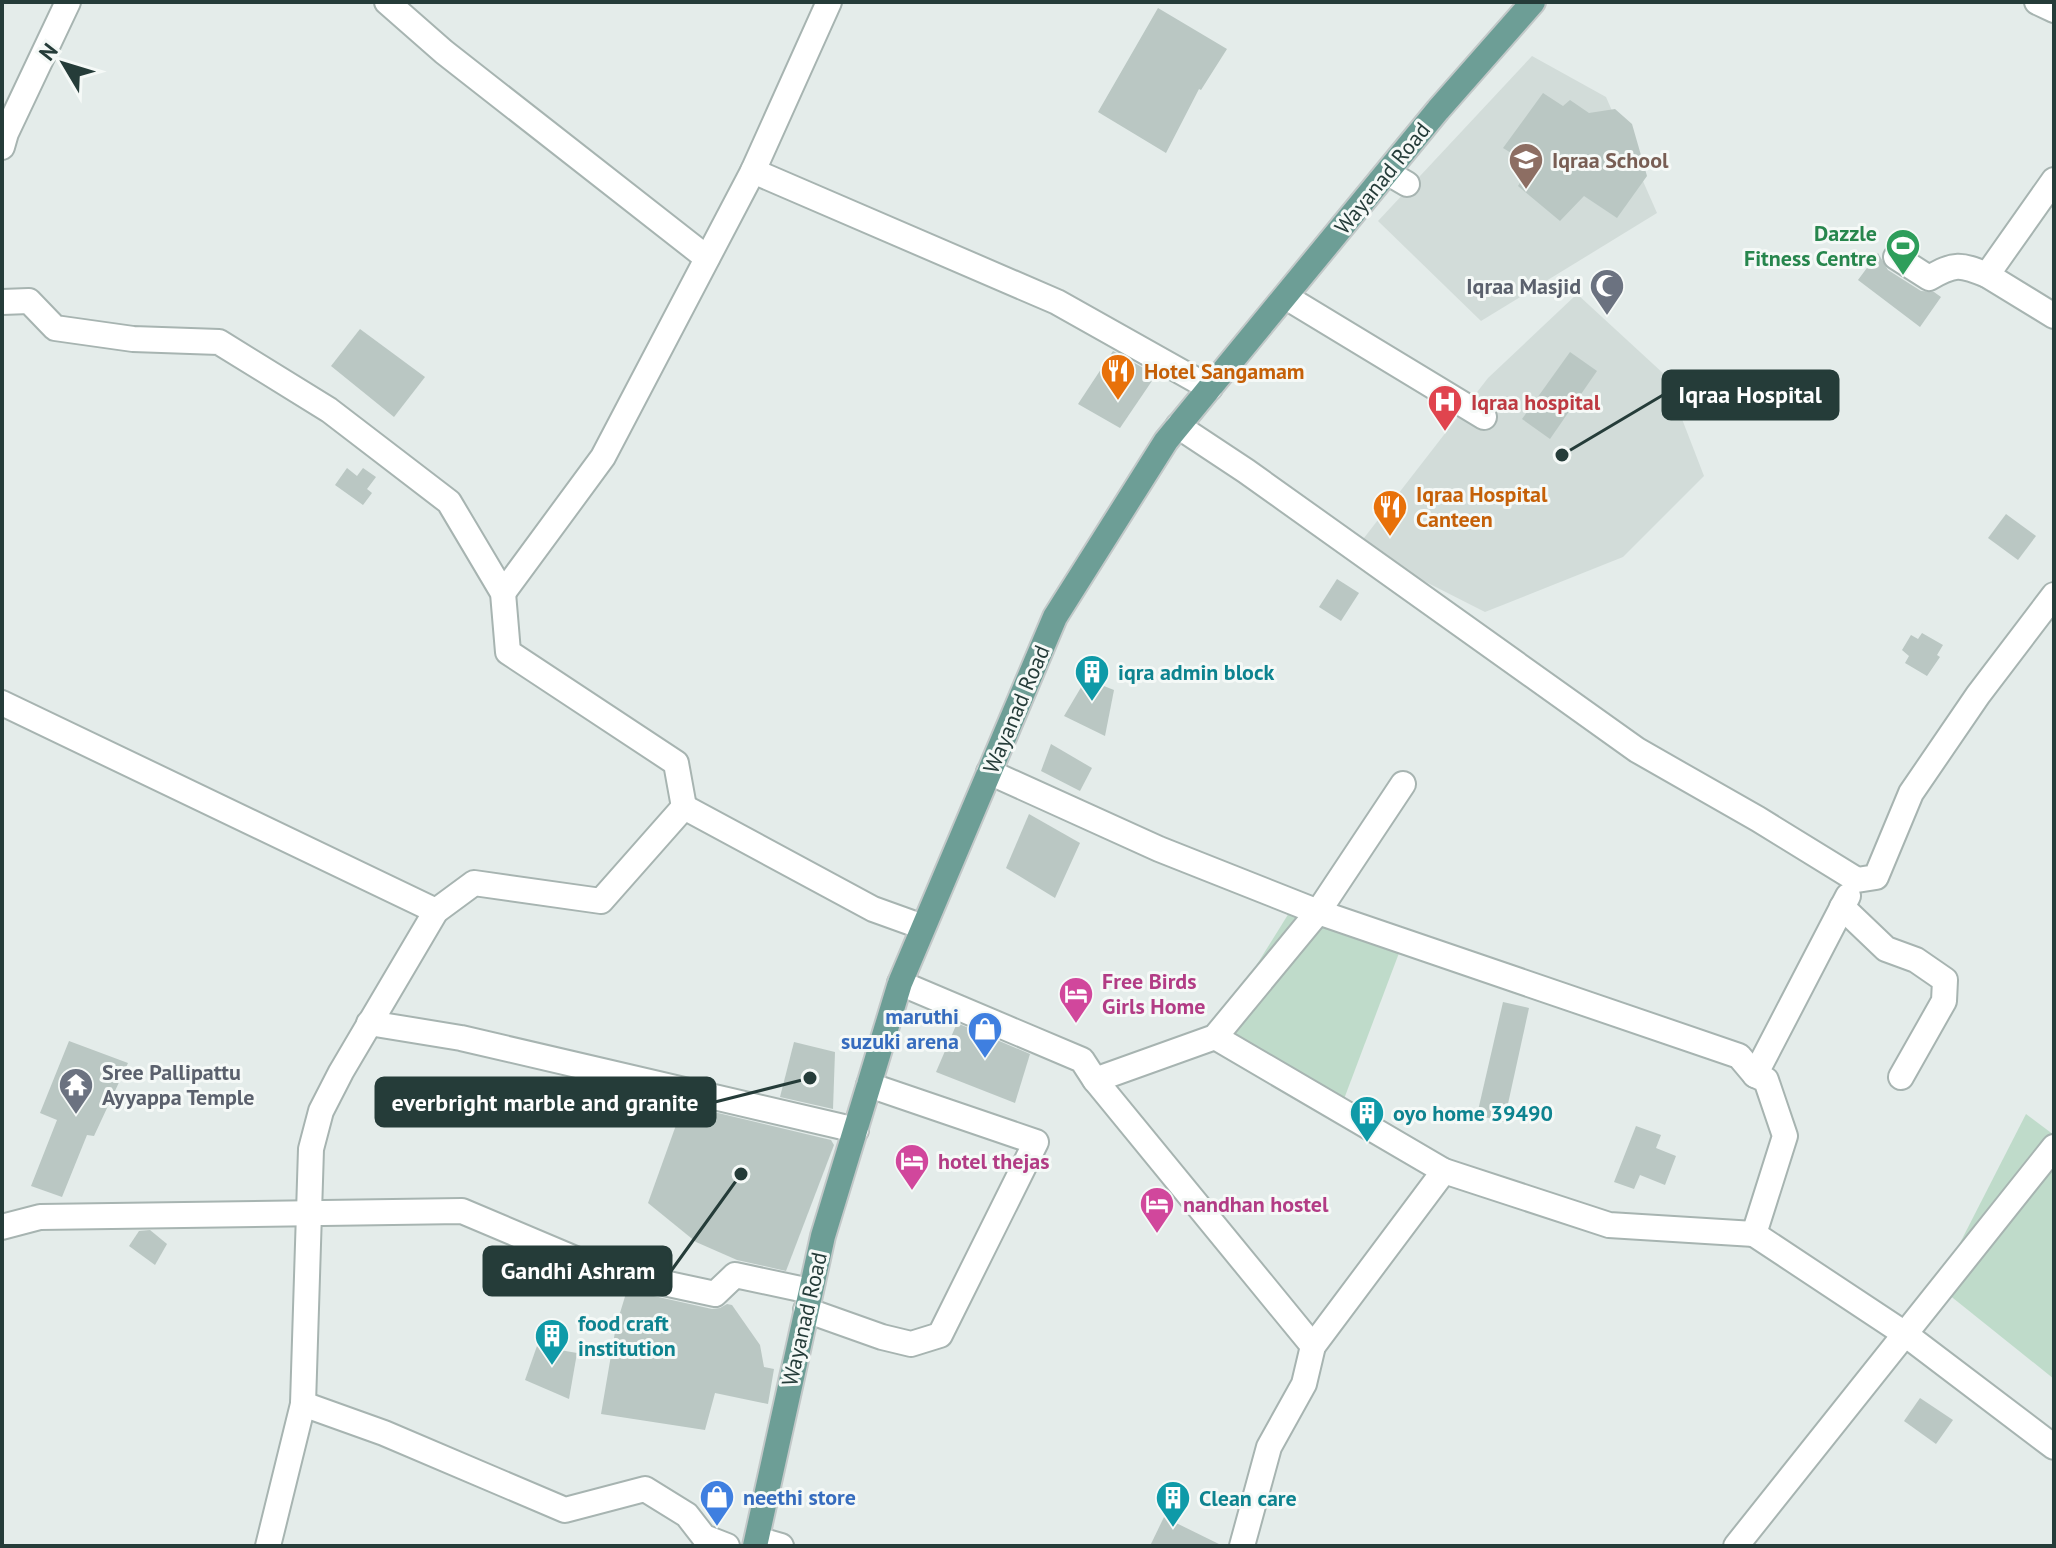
<svg xmlns="http://www.w3.org/2000/svg" width="2056" height="1548" font-family="'PT Sans',sans-serif">
	<style>
		.built { fill: #d2dcd9 }
		.green { fill: #bfdbca }
		.building { fill: #bac7c3 }
		.lines { fill: none; stroke-linecap: round; stroke-linejoin: round }
		.street-casing { stroke: #a7b4b1; stroke-width: 28 }
		.primary-casing { stroke: #c2c8c8; stroke-width: 28 }
		.street { stroke: #fff; stroke-width: 24 }
		.primary { stroke: #6d9e96; stroke-width: 24 }
		.labels { text-anchor: middle; dominant-baseline: central; stroke-width: 6; stroke-linejoin: round; paint-order: stroke }
		.education-label { font-size: 22px; font-weight: bold; fill: #785e54; stroke: #f5f9f7; text-anchor: start }
		.street-label { font-size: 22px; fill: #253c39; stroke: #f5f9f7 }
		.leisure-label { font-size: 22px; font-weight: bold; fill: #27864d; stroke: #f5f9f7; text-anchor: end }
		.worship-label { font-size: 22px; font-weight: bold; fill: #5b616d; stroke: #f5f9f7; text-anchor: end }
		.food-label { font-size: 22px; font-weight: bold; fill: #c56008; stroke: #f5f9f7; text-anchor: start }
		.health-label { font-size: 22px; font-weight: bold; fill: #be3a42; stroke: #f5f9f7; text-anchor: start }
		.culture-label { font-size: 22px; font-weight: bold; fill: #0d838f; stroke: #f5f9f7; text-anchor: start }
		.hotel-label { font-size: 22px; font-weight: bold; fill: #b23c85; stroke: #f5f9f7; text-anchor: start }
		.shop-label { font-size: 22px; font-weight: bold; fill: #366cbe; stroke: #f5f9f7; text-anchor: end }
		.leader { fill: none; stroke: #253c39; stroke-width: 3 }
		.callout-dot { fill: #253c39; stroke: #f5f9f7; stroke-width: 3 }
		.callout { fill: #253c39; stroke: #253c39; stroke-width: 3 }
		.callout-label { font-size: 24px; text-anchor: middle; font-weight: bold; fill: #fff }
	</style>
	<rect width="100%" height="100%" fill="#e4ecea"/>
	<!-- built -->
	<g class="built">
		<path d="M 1532,56 L 1606,97 L 1657,213 L 1481,321 L 1378,221 Z"/>
		<path d="M 1577,294 L 1665,375 L 1704,476 L 1623,557 L 1485,612 L 1357,547 L 1488,378 Z"/>
	</g>
	<!-- green -->
	<g class="green">
		<path d="M 1294,905 L 1399,953 L 1344,1099 L 1218,1027 Z"/>
		<path d="M 2026,1114 L 2054,1135 L 2054,1379 L 1938,1286 Z"/>
	</g>
	<!-- building -->
	<g class="building">
		<path d="M 1158,8 L 1227,49 L 1201,90 L 1199,89 L 1166,153 L 1098,112 Z"/>
		<path d="M 1543,93 L 1563,106 L 1570,100 L 1589,113 L 1615,109 L 1632,124 L 1647,176 L 1617,218 L 1584,196 L 1560,221 L 1518,186 L 1531,165 L 1503,148 Z"/>
		<path d="M 1878,253 L 1888,270 L 1921,291 L 1934,292 L 1941,297 L 1920,327 L 1858,280 Z"/>
		<path d="M 360,329 L 425,377 L 394,417 L 331,366 Z"/>
		<path d="M 1113,351 L 1156,375 L 1120,428 L 1078,404 Z"/>
		<path d="M 1570,352 L 1597,371 L 1550,439 L 1522,419 Z"/>
		<path d="M 347,468 L 357,476 L 363,468 L 376,477 L 367,489 L 372,493 L 363,505 L 335,485 Z"/>
		<path d="M 2006,514 L 2036,536 L 2018,560 L 1988,538 Z"/>
		<path d="M 1337,579 L 1359,593 L 1341,621 L 1319,607 Z"/>
		<path d="M 1922,633 L 1943,645 L 1937,655 L 1940,657 L 1927,676 L 1905,663 L 1909,656 L 1902,650 L 1911,635 L 1918,639 Z"/>
		<path d="M 1086,679 L 1114,690 L 1105,736 L 1064,716 Z"/>
		<path d="M 1051,744 L 1092,768 L 1080,791 L 1041,771 Z"/>
		<path d="M 1029,814 L 1080,843 L 1055,898 L 1006,868 Z"/>
		<path d="M 1503,1002 L 1529,1008 L 1504,1122 L 1477,1115 Z"/>
		<path d="M 957,1023 L 1030,1054 L 1015,1103 L 936,1072 Z"/>
		<path d="M 69,1041 L 128,1063 L 94,1136 L 87,1135 L 62,1197 L 31,1186 L 57,1120 L 40,1113 Z"/>
		<path d="M 794,1042 L 835,1052 L 833,1109 L 780,1097 Z"/>
		<path d="M 693,1107 L 831,1140 L 834,1145 L 786,1271 L 737,1260 L 696,1242 L 648,1203 L 680,1114 Z"/>
		<path d="M 1636,1126 L 1661,1135 L 1656,1148 L 1676,1156 L 1665,1185 L 1640,1175 L 1634,1189 L 1614,1182 Z"/>
		<path d="M 150,1230 L 167,1244 L 155,1265 L 129,1246 L 139,1231 Z"/>
		<path d="M 627,1290 L 712,1309 L 720,1308 L 727,1304 L 732,1305 L 760,1345 L 764,1367 L 774,1369 L 768,1404 L 715,1393 L 705,1430 L 601,1414 L 616,1326 Z"/>
		<path d="M 537,1346 L 577,1353 L 569,1399 L 525,1380 Z"/>
		<path d="M 1920,1398 L 1953,1420 L 1936,1444 L 1904,1421 Z"/>
		<path d="M 1164,1517 L 1223,1546 L 1150,1546 Z"/>
	</g>
	<g class="lines">
		<defs>
			<g id="street">
				<path d="M 387,2 L 444,52 L 707,258"/>
				<path d="M 2037,2 L 2054,10"/>
				<path d="M 2,147 L 6,133 L 68,2"/>
				<path d="M 1392,168 L 1395,177 L 1407,184"/>
				<path d="M 753,171 L 1057,302 L 1210,388"/>
				<path d="M 2054,180 L 1987,275 L 2054,316"/>
				<path d="M 1896,257 L 1929,278 C 1955,263 1960,264 1987,275"/>
				<path d="M 1286,297 L 1484,417"/>
				<path d="M 2,302 L 29,301 L 55,328 L 133,339 L 219,342 L 329,410 L 449,502 L 503,593 L 508,652 L 676,763 L 684,807"/>
				<path d="M 1178,426 L 1246,471 L 1637,750 L 1758,819 L 1857,880 L 1876,877 L 1911,793 L 1978,695 L 2054,595"/>
				<path d="M 503,593 L 603,457 L 753,171 L 829,2"/>
				<path d="M 2,703 L 436,911"/>
				<path d="M 989,772 L 1159,849 L 1318,912 L 1739,1056 L 1755,1075 L 1766,1080 L 1785,1136 L 1754,1234 L 1905,1334 L 2054,1447"/>
				<path d="M 1842,907 L 1886,949 L 1916,960 L 1945,980 L 1944,1001 L 1901,1077"/>
				<path d="M 900,983 L 1082,1060 L 1095,1080"/>
				<path d="M 369,1023 L 461,1038 L 856,1130"/>
				<path d="M 1215,1037 L 1444,1171 L 1609,1225 L 1754,1234"/>
				<path d="M 1755,1075 L 1848,896"/>
				<path d="M 2,1227 L 40,1217 L 462,1211 L 599,1269 L 715,1294 L 735,1275 L 810,1291"/>
				<path d="M 806,1310 L 882,1337 L 911,1344 L 940,1335 L 1036,1142 L 869,1085"/>
				<path d="M 1313,1346 L 1095,1080 L 1215,1037 L 1318,912 L 1403,784"/>
				<path d="M 303,1404 L 384,1433 L 565,1510 L 645,1489 L 687,1515 L 704,1537 L 727,1546"/>
				<path d="M 757,1539 L 781,1546"/>
				<path d="M 268,1546 L 303,1404 L 311,1149 L 321,1111 L 341,1072 L 436,911 L 474,883 L 601,901 L 684,807 L 873,909 L 923,927"/>
				<path d="M 1242,1546 L 1269,1447 L 1304,1384 L 1313,1346 L 1444,1171"/>
				<path d="M 1736,1546 L 2054,1147"/>
			</g>
			<path id="primary" d="M 755,1546 L 823,1236 L 900,983 L 1055,617 L 1166,441 L 1438,110 L 1533,2"/>
		</defs>
		<!-- street casing -->
		<use href="#street" class="street-casing"/>
		<!-- primary casing -->
		<use href="#primary" class="primary-casing"/>
		<!-- street -->
		<use href="#street" class="street"/>
		<!-- primary -->
		<use href="#primary" class="primary"/>
	</g>
	<!-- icons -->
	<defs>
		<symbol id="school-pin" viewBox="-11 -11 22 30"><path d="M0 17L-7.5 6A9.5 9.5 0 1 1 7.5 6Z" fill="#8d6e63" stroke="#f5f9f7"/><path d="M0-5L7-2L0 1L-7-2ZM-4 1L0 2.5L4 1V4Q0 6-4 4Z" fill="#fff"/></symbol>
		<symbol id="stadium-pin" viewBox="-11 -11 22 30"><path d="M0 17L-7.5 6A9.5 9.5 0 1 1 7.5 6Z" fill="#2e9e5b" stroke="#f5f9f7"/><path d="M0-5a6.5 5 0 1 0 0 10a6.5 5 0 1 0 0-10ZM-3.5-1.8h7v3.6h-7Z" fill="#fff"/></symbol>
		<symbol id="mosque-pin" viewBox="-11 -11 22 30"><path d="M0 17L-7.5 6A9.5 9.5 0 1 1 7.5 6Z" fill="#6b7280" stroke="#f5f9f7"/><path d="M3.5-4.9A6 6 0 1 0 3.5 4.9A5 5 0 1 1 3.5-4.9Z" fill="#fff"/></symbol>
		<symbol id="restaurant-pin" viewBox="-11 -11 22 30"><path d="M0 17L-7.5 6A9.5 9.5 0 1 1 7.5 6Z" fill="#e8710a" stroke="#f5f9f7"/><path d="M-5-6h1v4h1v-4h1v4h1v-4h1v5L-1.5 .5V6h-2V.5L-5-1ZM5-6V6H3V1.5H1.5Q1.5-4 5-6Z" fill="#fff"/></symbol>
		<symbol id="hospital-pin" viewBox="-11 -11 22 30"><path d="M0 17L-7.5 6A9.5 9.5 0 1 1 7.5 6Z" fill="#e0444e" stroke="#f5f9f7"/><path d="M-5-5h3v3.5h4V-5h3V5h-3V1.5h-4V5h-3Z" fill="#fff"/></symbol>
		<symbol id="building-pin" viewBox="-11 -11 22 30"><path d="M0 17L-7.5 6A9.5 9.5 0 1 1 7.5 6Z" fill="#0f9aa8" stroke="#f5f9f7"/><path d="M-4-6H4V6H1V3H-1V6H-4ZM-2.5-4.3h1.7v1.8h-1.7ZM.8-4.3h1.7v1.8H.8ZM-2.5-1h1.7V.8h-1.7ZM.8-1h1.7V.8H.8Z" fill="#fff"/></symbol>
		<symbol id="hotel-pin" viewBox="-11 -11 22 30"><path d="M0 17L-7.5 6A9.5 9.5 0 1 1 7.5 6Z" fill="#d1479c" stroke="#f5f9f7"/><path d="M-6-4.5h1.5V1H6V5H4.5V3h-9V5H-6ZM-4 0a1.8 1.8 0 1 1 3.6 0ZM.5 0V-2.5h3Q6-2.5 6 0Z" fill="#fff"/></symbol>
		<symbol id="shop-pin" viewBox="-11 -11 22 30"><path d="M0 17L-7.5 6A9.5 9.5 0 1 1 7.5 6Z" fill="#3f7fe0" stroke="#f5f9f7"/><path d="M-5-2.5h2.3a2.7 3.5 0 0 1 5.4 0H5L5.5 6h-11ZM-1.5-2.5h3a1.5 2.3 0 0 0-3 0Z" fill="#fff"/></symbol>
		<symbol id="temple-pin" viewBox="-11 -11 22 30"><path d="M0 17L-7.5 6A9.5 9.5 0 1 1 7.5 6Z" fill="#6b7280" stroke="#f5f9f7"/><path d="M0-6L5-2H3V0L6.5 2.5H4V6H1.5V3h-3V6H-4V2.5H-6.5L-3 0V-2H-5Z" fill="#fff"/></symbol>
	</defs>
	<g fill-rule="evenodd">
		<use href="#school-pin" x="1506" y="140" width="40" height="54"/>
		<use href="#stadium-pin" x="1883" y="226" width="40" height="54"/>
		<use href="#mosque-pin" x="1587" y="266" width="40" height="54"/>
		<use href="#restaurant-pin" x="1098" y="351" width="40" height="54"/>
		<use href="#hospital-pin" x="1425" y="382" width="40" height="54"/>
		<use href="#restaurant-pin" x="1370" y="487" width="40" height="54"/>
		<use href="#building-pin" x="1072" y="652" width="40" height="54"/>
		<use href="#hotel-pin" x="1056" y="974" width="40" height="54"/>
		<use href="#shop-pin" x="965" y="1009" width="40" height="54"/>
		<use href="#temple-pin" x="56" y="1065" width="40" height="54"/>
		<use href="#building-pin" x="1347" y="1093" width="40" height="54"/>
		<use href="#hotel-pin" x="892" y="1141" width="40" height="54"/>
		<use href="#hotel-pin" x="1137" y="1184" width="40" height="54"/>
		<use href="#building-pin" x="532" y="1316" width="40" height="54"/>
		<use href="#shop-pin" x="697" y="1477" width="40" height="54"/>
		<use href="#building-pin" x="1153" y="1478" width="40" height="54"/>
	</g>
	<g class="labels">
		<!-- education labels -->
		<g class="education-label">
			<text x="1552" y="160">Iqraa School</text>
		</g>
		<!-- street labels -->
		<g class="street-label">
			<text transform="translate(1382 178) rotate(-51)">Wayanad Road</text>
			<text transform="translate(1016 709) rotate(-67)">Wayanad Road</text>
			<text transform="translate(804 1319) rotate(-77)">Wayanad Road</text>
		</g>
		<!-- leisure labels -->
		<g class="leisure-label">
			<text x="1877" y="233">Dazzle<tspan x="1877" dy="25">Fitness Centre</tspan></text>
		</g>
		<!-- worship labels -->
		<g class="worship-label">
			<text x="1581" y="286">Iqraa Masjid</text>
			<text x="102" y="1072" text-anchor="start">Sree Pallipattu<tspan x="102" dy="25">Ayyappa Temple</tspan></text>
		</g>
		<!-- food labels -->
		<g class="food-label">
			<text x="1144" y="371">Hotel Sangamam</text>
			<text x="1416" y="494">Iqraa Hospital<tspan x="1416" dy="25">Canteen</tspan></text>
		</g>
		<!-- health labels -->
		<g class="health-label">
			<text x="1471" y="402">Iqraa hospital</text>
		</g>
		<!-- culture labels -->
		<g class="culture-label">
			<text x="1118" y="672">iqra admin block</text>
			<text x="1393" y="1113">oyo home 39490</text>
			<text x="578" y="1323">food craft<tspan x="578" dy="25">institution</tspan></text>
			<text x="1199" y="1498">Clean care</text>
		</g>
		<!-- hotel labels -->
		<g class="hotel-label">
			<text x="1102" y="981">Free Birds<tspan x="1102" dy="25">Girls Home</tspan></text>
			<text x="938" y="1161">hotel thejas</text>
			<text x="1183" y="1204">nandhan hostel</text>
		</g>
		<!-- shop labels -->
		<g class="shop-label">
			<text x="959" y="1016">maruthi<tspan x="959" dy="25">suzuki arena</tspan></text>
			<text x="743" y="1497" text-anchor="start">neethi store</text>
		</g>
	</g>
	<!-- callouts -->
	<path class="leader" d="M1562 455L1663 395M810 1078L715 1102M741 1174L671 1271"/>
	<g class="callout-dot">
		<circle cx="1562" cy="455" r="8"/>
		<circle cx="810" cy="1078" r="8"/>
		<circle cx="741" cy="1174" r="8"/>
	</g>
	<g class="callout">
		<rect x="1663" y="371" width="175" height="48" rx="8"/>
		<rect x="376" y="1078" width="339" height="48" rx="8"/>
		<rect x="484" y="1247" width="187" height="48" rx="8"/>
	</g>
	<g class="callout-label">
		<text x="1750" y="403">Iqraa Hospital</text>
		<text x="545" y="1111">everbright marble and granite</text>
		<text x="578" y="1279">Gandhi Ashram</text>
	</g>
	<!-- border -->
	<rect width="2056" height="1548" fill="none" stroke="#253c39" stroke-width="8"/>
	<!-- north arrow -->
	<g transform="translate(64 64) rotate(308)" stroke="#f5f9f7" stroke-width="6" paint-order="stroke">
	<path d="M0-6L14 30L0 20L-14 30Z" fill="#253c39"/>
	<text y="-12" font-size="22" font-weight="bold" text-anchor="middle" fill="#253c39">N</text>
	</g>
</svg>
